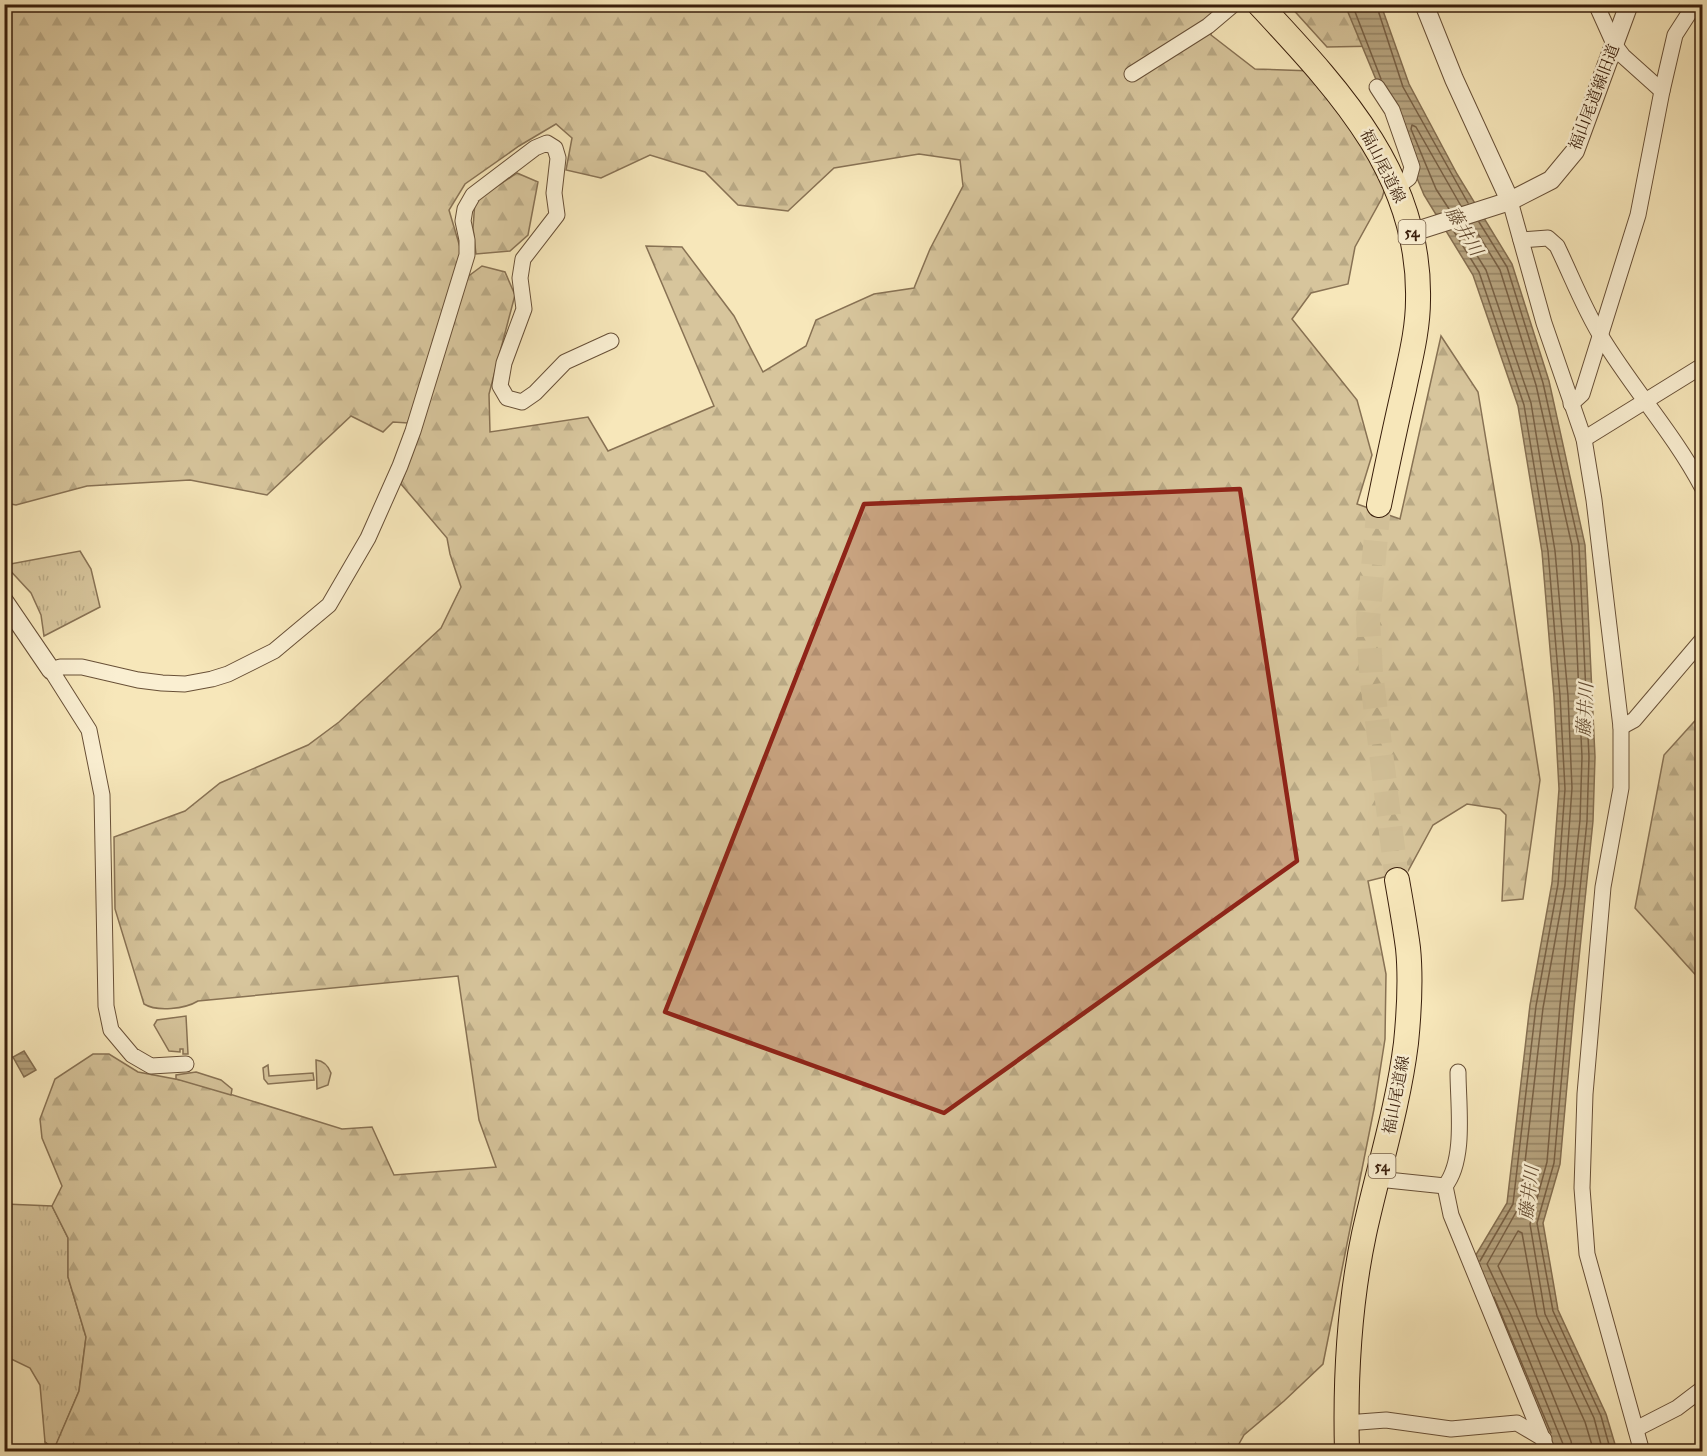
<svg xmlns="http://www.w3.org/2000/svg" width="1707" height="1456" font-family="'IM FELL Great Primer','Noto Serif JP',serif">
	<style>
		.grass { fill: url(#grass-tufts); stroke: #887254; stroke-width: 1.5 }
		.forest { fill: url(#forest-firs); stroke: #887254; stroke-width: 1.5 }
		.garden { fill: #d7c59c; stroke: #887254; stroke-width: 1.5 }
		.water { fill: url(#water-rules); stroke: #846e50; stroke-width: 1.5 }
		.lines { fill: none; stroke-linecap: round; stroke-linejoin: round }
		.shore { stroke: #786044; stroke-width: 1.5 }
		.primary-tunnel { stroke: #d1bf97; stroke-width: 24; stroke-dasharray: 24 12; stroke-linecap: butt }
		.minor-casing { stroke: #685037; stroke-width: 17 }
		.tertiary-casing { stroke: #685037; stroke-width: 20 }
		.primary-casing { stroke: #391e0b; stroke-width: 26 }
		.minor { stroke: #faefd2; stroke-width: 15 }
		.tertiary { stroke: #faefd2; stroke-width: 18 }
		.primary { stroke: #f7e7ba; stroke-width: 24 }
		.marked { fill: #8f2418; fill-opacity: 0.2; stroke: #8f2418; stroke-width: 4.5; stroke-linejoin: round }
		.labels { text-anchor: middle; dominant-baseline: central; stroke-width: 5; stroke-linejoin: round; paint-order: stroke }
		.shield { fill: #faefd2; stroke: #735d47; stroke-width: 1.5 }
		.shield-label { font-size: 15px; font-weight: bold; fill: #391e0b }
		.street-label { font-size: 16px; fill: #391e0b; stroke: #faefd2 }
		.water-label { font-size: 18px; font-style: italic; fill: #654d33; stroke: #faefd2 }
	</style>
	<defs>
		<pattern id="grass-tufts" width="24" height="20" patternUnits="userSpaceOnUse" patternTransform="scale(1.5)"><rect width="24" height="20" fill="#d7c59c"/><path d="M3 7l-1-3M5 7V3M7 7l1-3M15 17l-1-3M17 17v-4M19 17l1-3" fill="none" stroke="#b9a985"/></pattern>
		<pattern id="forest-firs" width="22" height="20" patternUnits="userSpaceOnUse" patternTransform="scale(1.5)"><rect width="22" height="20" fill="#d7c59c"/><path d="M5 1l3.5 6h-7zM16 11l3.5 6h-7z" fill="#b9a985"/></pattern>
		<pattern id="water-rules" width="6" height="5" patternUnits="userSpaceOnUse" patternTransform="scale(1.5)"><rect width="6" height="5" fill="#b6a37e"/><path d="M0 2.5h6" fill="none" stroke="#958465"/></pattern>
	</defs>
	<rect width="100%" height="100%" fill="#f7e7ba"/>
	<filter id="stains"><feTurbulence type="fractalNoise" baseFrequency=".00333" numOctaves="4"/><feColorMatrix values="0 0 0 0 .2 0 0 0 0 .09 0 0 0 0 .02 0 0 0 .5 -.17"/></filter>
	<radialGradient id="worn" r=".72"><stop offset=".6" stop-color="#630" stop-opacity="0"/><stop offset="1" stop-color="#630" stop-opacity=".3"/></radialGradient>
	<!-- grass -->
	<g class="grass">
		<path d="M 80,551 L 91,569 L 100,607 L 44,636 L 41,615 L 31,593 L 5,565 Z"/>
		<path d="M 5,1204 L 52,1206 L 68,1238 L 68,1277 L 86,1337 L 79,1391 L 54,1450 L 45,1442 L 40,1385 L 30,1368 L 5,1356 Z"/>
	</g>
	<!-- forest -->
	<g class="forest">
		<path d="M 4,5 L 1215,5 L 1211,35 L 1255,69 L 1313,71 L 1393,162 L 1382,198 L 1355,247 L 1348,284 L 1311,293 L 1292,319 L 1357,400 L 1372,455 L 1357,504 L 1400,519 L 1441,336 L 1478,392 L 1507,566 L 1540,780 L 1523,899 L 1502,901 L 1506,815 L 1500,809 L 1467,804 L 1433,825 L 1408,871 L 1368,881 L 1386,974 L 1385,1039 L 1374,1109 L 1323,1364 L 1284,1401 L 1244,1435 L 1235,1451 L 46,1451 L 45,1442 L 54,1449 L 79,1391 L 86,1337 L 68,1277 L 68,1238 L 52,1206 L 62,1186 L 42,1138 L 40,1119 L 55,1079 L 93,1054 L 109,1054 L 138,1072 L 191,1082 L 342,1129 L 372,1127 L 394,1175 L 496,1167 L 479,1120 L 458,976 L 198,1001 C 185,1009 157,1012 144,1004 L 115,909 L 114,837 L 185,811 L 220,783 L 308,745 L 339,722 L 441,628 L 461,587 L 450,554 L 447,538 L 401,484 L 414,448 L 462,281 L 482,266 L 505,272 L 515,295 L 489,394 L 490,432 L 588,417 L 608,451 L 714,406 L 646,246 L 682,247 L 734,316 L 763,372 L 806,346 L 816,320 L 874,294 L 914,288 L 930,249 L 963,186 L 960,160 L 919,154 L 834,168 L 788,211 L 738,205 L 705,172 L 650,155 L 601,178 L 566,170 L 572,138 L 556,124 L 519,146 L 465,184 L 449,210 L 462,254 L 408,423 L 393,422 L 383,432 L 351,416 L 267,495 L 190,480 L 87,486 L 16,505 L 5,503 Z"/>
		<path d="M 1289,5 L 1360,5 L 1380,46 L 1327,47 Z"/>
		<path d="M 517,173 L 538,182 L 528,235 L 510,251 L 476,254 L 473,228 L 475,201 Z"/>
		<path d="M 1702,713 L 1702,982 L 1635,908 L 1664,755 Z"/>
	</g>
	<!-- garden -->
	<g class="garden">
		<path d="M 186,1016 L 188,1054 L 183,1054 L 183,1049 L 180,1049 L 180,1052 L 169,1051 L 154,1025 L 157,1020 Z"/>
		<path d="M 316,1060 C 324,1061 328,1065 331,1073 L 328,1085 L 317,1089 Z"/>
		<path d="M 268,1065 L 269,1076 L 313,1073 L 314,1080 L 268,1084 L 264,1079 L 263,1068 Z"/>
		<path d="M 196,1072 L 221,1080 L 232,1089 L 231,1095 L 176,1079 L 176,1075 Z"/>
	</g>
	<!-- water -->
	<g class="water">
		<path d="M 1345,5 L 1381,5 L 1409,84 L 1457,174 L 1512,264 L 1549,381 L 1585,545 L 1595,757 L 1593,821 L 1574,1007 L 1560,1164 L 1543,1223 L 1558,1310 L 1606,1414 L 1617,1451 L 1551,1451 L 1471,1263 L 1507,1203 L 1530,1005 L 1552,883 L 1559,789 L 1554,697 L 1542,552 L 1518,406 L 1473,275 L 1424,195 Z"/>
		<path d="M 24,1051 L 36,1070 L 24,1077 L 13,1057 Z"/>
	</g>
	<g class="lines">
		<!-- shore -->
		<g class="shore">
			<path d="M 1352,4 L 1381,79"/>
			<path d="M 1376,4 L 1403,87 L 1468,203"/>
			<path d="M 1449,209 L 1436,189 L 1411,129 L 1412,125 L 1416,127 L 1461,206"/>
			<path d="M 1479,222 L 1507,267 L 1543,383 L 1579,545 L 1589,757 L 1587,821 L 1568,1006 L 1554,1163 L 1537,1223 L 1553,1311 L 1601,1416 L 1611,1452"/>
			<path d="M 1472,224 L 1500,270 L 1536,385 L 1572,546 L 1582,757 L 1580,820 L 1560,1005 L 1547,1162 L 1530,1224 L 1545,1314 L 1594,1418 L 1603,1452"/>
			<path d="M 1460,228 L 1486,270 L 1531,403 L 1555,551 L 1568,696 L 1572,788 L 1565,885 L 1543,1008 L 1520,1205 L 1487,1264 L 1511,1315 L 1563,1444 L 1564,1452"/>
			<path d="M 1453,230 L 1479,272 L 1524,405 L 1548,551 L 1560,696 L 1565,789 L 1558,884 L 1536,1006 L 1513,1204 L 1480,1261"/>
			<path d="M 1494,1297 L 1551,1433"/>
			<path d="M 1573,1452 L 1571,1441 L 1519,1311 L 1498,1266 L 1518,1231 L 1522,1233 L 1537,1316 L 1585,1422 L 1594,1452"/>
		</g>
		<!-- primary-tunnel -->
		<path class="primary-tunnel" d="M 1379,505 L 1368,620 L 1371,673 L 1397,880"/>
		<defs>
			<g id="minor">
				<path d="M 1596,4 L 1614,44 L 1623,56 L 1662,91"/>
				<path d="M 1132,74 L 1208,26 L 1234,4"/>
				<path d="M 1377,87 L 1392,110 L 1412,167 L 1409,178 L 1397,187"/>
				<path d="M 1510,201 L 1544,323 L 1584,439 L 1594,500 L 1621,727 L 1621,788 L 1603,887 L 1585,1094 L 1582,1188 L 1587,1254 L 1642,1452"/>
				<path d="M 1521,240 L 1548,238 L 1557,246 C 1572,277 1584,309 1602,338 C 1633,389 1674,434 1702,487"/>
				<path d="M 1571,404 L 1582,394 L 1638,215 L 1662,91 L 1675,35 L 1695,4"/>
				<path d="M 1584,439 L 1702,366"/>
				<path d="M 1621,727 L 1634,720 L 1702,640"/>
				<path d="M 186,1064 L 151,1066 L 132,1055 L 111,1030 L 106,1006 L 102,795 L 89,730 L 51,670 L 60,667 L 82,667 L 138,680 L 162,683 L 185,684 L 212,679 L 228,674 L 274,651 L 329,605 L 368,538 L 400,466 L 413,431 L 467,255 L 467,240 L 463,221 L 465,209 L 473,195 L 535,148 L 547,143 L 555,148 L 558,158 L 554,193 L 557,215 L 523,259 L 520,278 L 524,309 L 504,363 L 500,386 L 507,398 L 522,402 L 535,393 L 565,362 L 611,341"/>
				<path d="M 1458,1072 C 1458,1105 1466,1160 1445,1186 L 1451,1215 L 1548,1452"/>
				<path d="M 1378,1179 L 1445,1186"/>
				<path d="M 1346,1423 L 1386,1420 L 1451,1429 L 1517,1423 L 1544,1439"/>
				<path d="M 1636,1429 L 1677,1408 L 1702,1389"/>
			</g>
			<g id="tertiary">
				<path d="M 1424,4 L 1454,79 L 1510,201"/>
				<path d="M 1413,232 L 1510,201 L 1551,180 L 1575,151 L 1629,4"/>
				<path d="M 4,601 L 51,670"/>
			</g>
			<g id="primary">
				<path d="M 1259,4 C 1338,89 1421,175 1418,300 C 1418,330 1410,360 1404,389 C 1395,428 1387,466 1379,505"/>
				<path d="M 1347,1452 C 1345,1379 1349,1305 1364,1234 C 1378,1170 1398,1108 1406,1043 C 1409,1013 1411,978 1408,948 C 1405,925 1401,903 1397,880"/>
			</g>
		</defs>
		<!-- minor casing -->
		<use href="#minor" class="minor-casing"/>
		<!-- tertiary casing -->
		<use href="#tertiary" class="tertiary-casing"/>
		<!-- primary casing -->
		<use href="#primary" class="primary-casing"/>
		<!-- minor -->
		<use href="#minor" class="minor"/>
		<!-- tertiary -->
		<use href="#tertiary" class="tertiary"/>
		<!-- primary -->
		<use href="#primary" class="primary"/>
	</g>
	<!-- marked area -->
	<path class="marked" d="M 1240,489 L 1297,861 L 944,1113 L 665,1012 L 864,504 Z"/>
	<g class="labels">
		<!-- shield labels -->
		<g class="shield">
			<rect x="1398.5" y="220" width="27" height="24" rx="4.5"/>
			<rect x="1368.5" y="1154" width="27" height="24" rx="4.5"/>
		</g>
		<g class="shield-label">
			<text x="1412" y="232">54</text>
			<text x="1382" y="1166">54</text>
		</g>
		<!-- street labels -->
		<g class="street-label">
			<text transform="translate(1594 97) rotate(-69)">福山尾道線旧道</text>
			<text transform="translate(1383 166) rotate(63)">福山尾道線</text>
			<text transform="translate(1396 1095) rotate(-79)">福山尾道線</text>
		</g>
		<!-- water labels -->
		<g class="water-label">
			<text transform="translate(1464 231) rotate(59)">藤井川</text>
			<text transform="translate(1585 710) rotate(-87)">藤井川</text>
			<text transform="translate(1529 1193) rotate(-83)">藤井川</text>
		</g>
	</g>
	<!-- margin -->
	<rect width="1707" height="1456" fill="none" stroke="#f7e7ba" stroke-width="24"/>
	<rect x="6" y="6" width="1695" height="1444" fill="none" stroke="#391e0b" stroke-width="3"/>
	<rect x="12" y="12" width="1683" height="1432" fill="none" stroke="#391e0b" stroke-width="1.5"/>
	<rect width="100%" height="100%" filter="url(#stains)"/>
	<rect width="100%" height="100%" fill="url(#worn)"/>
</svg>
